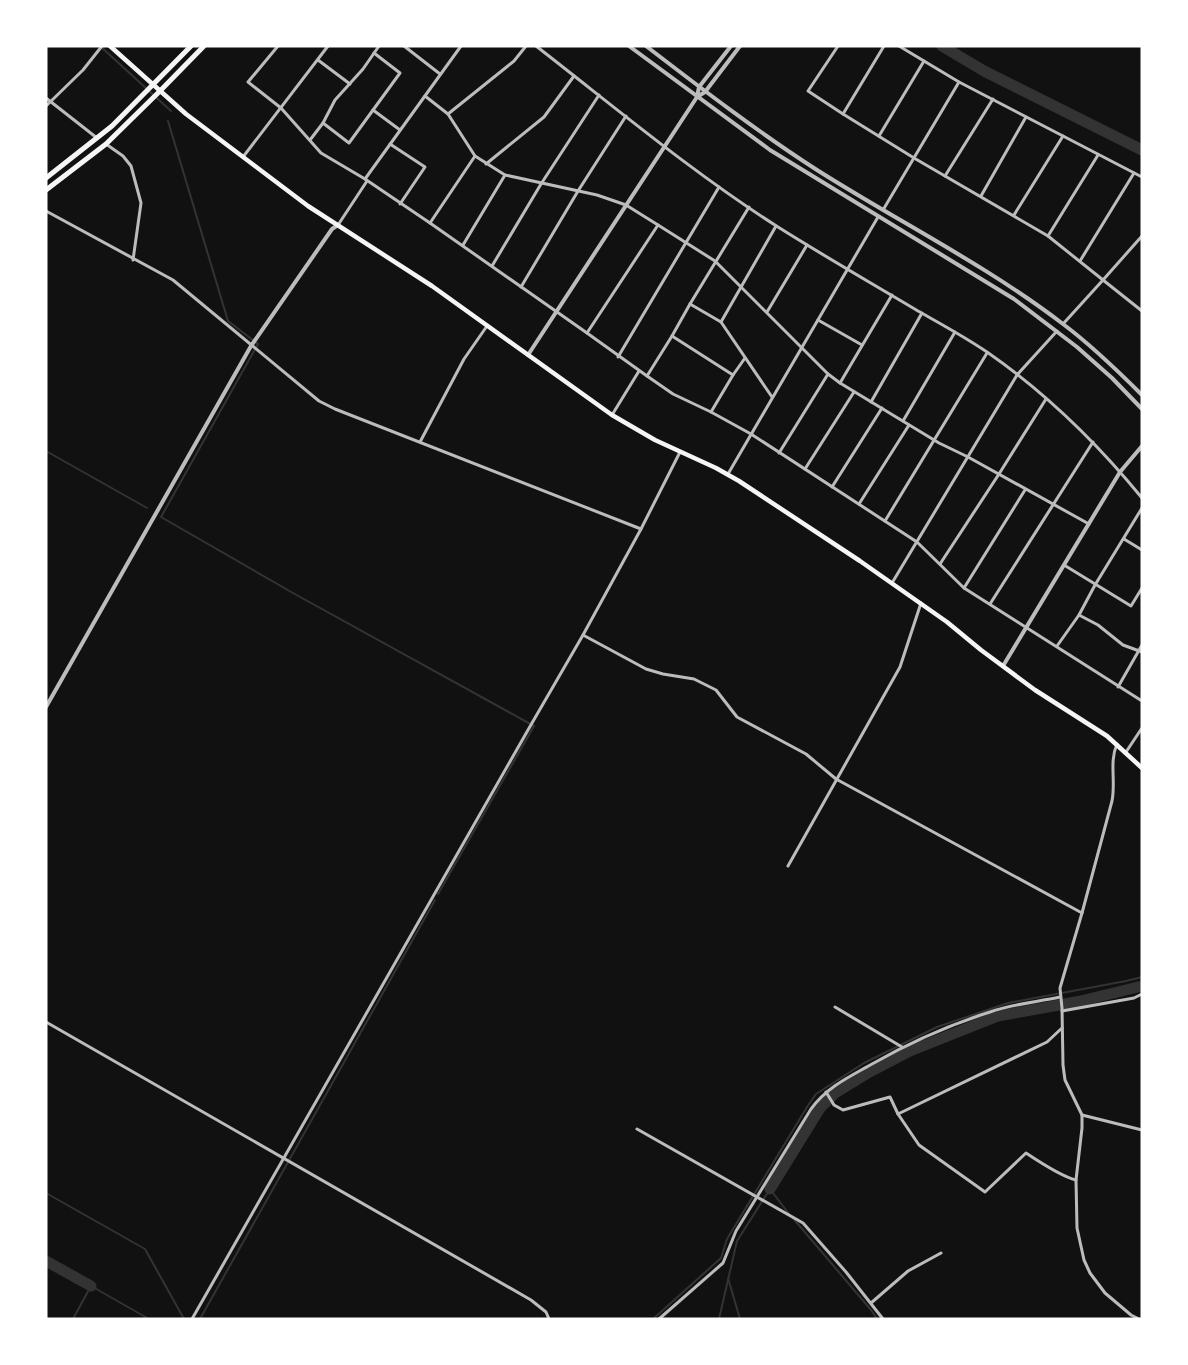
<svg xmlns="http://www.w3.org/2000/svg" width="1188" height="1365" font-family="'Golos Text',sans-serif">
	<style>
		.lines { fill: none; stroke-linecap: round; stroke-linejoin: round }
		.stream { stroke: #333; stroke-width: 2 }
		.river { stroke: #333; stroke-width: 11 }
		.minor { stroke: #bcbcbc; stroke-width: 3 }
		.tertiary { stroke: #bcbcbc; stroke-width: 4 }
		.secondary { stroke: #f5f5f5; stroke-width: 4.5 }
		.trunk { stroke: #f5f5f5; stroke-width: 5 }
	</style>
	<rect width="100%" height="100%" fill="#111"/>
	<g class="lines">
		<!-- stream -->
		<g class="stream">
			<path d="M 100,46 L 171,111"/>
			<path d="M 168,121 L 228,321 L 258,344 L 161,517 L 293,593 L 534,726 L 438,894"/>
			<path d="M 46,451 L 147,508"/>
			<path d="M 46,1193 L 145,1249 L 184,1319"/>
			<path d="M 792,1217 L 871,1310 L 877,1319"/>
			<path d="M 728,1278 L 740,1319"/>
			<path d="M 73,1319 L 91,1286 L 149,1319"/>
			<path d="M 200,1319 L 435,900"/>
			<path d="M 653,1319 L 721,1258 L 727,1239 L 807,1107 L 816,1094 L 864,1063 L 937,1027 L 1008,1003 L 1126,981 L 1142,977"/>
			<path d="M 719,1319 L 737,1241 L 770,1189 L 789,1214"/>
		</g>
		<!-- river -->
		<g class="river">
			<path d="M 942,46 L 984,71 L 1142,150"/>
			<path d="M 770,1189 L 820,1108 L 835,1093 L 866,1074 L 910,1051 L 998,1016 L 1081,1001 L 1142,986"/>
			<path d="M 46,1261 L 91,1286"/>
		</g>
		<!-- minor -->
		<g class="minor">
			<path d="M 278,46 L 248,82 L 281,108 L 321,153 L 365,179 L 430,223"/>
			<path d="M 404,46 L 440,74"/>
			<path d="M 536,46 C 616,108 693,173 778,227 C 824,256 871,283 918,311 C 941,324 965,337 987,352 C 1046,393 1097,443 1142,498"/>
			<path d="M 838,46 L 808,91 L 843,114 L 914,158 L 1048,236 L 1103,280 L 1142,236"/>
			<path d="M 899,46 L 959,82 L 1142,177"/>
			<path d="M 318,60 L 350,84"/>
			<path d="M 425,96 L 448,114 L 475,156 L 505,175 L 597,195 L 626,205 L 658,225 L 587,333 L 647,376 L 672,336"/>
			<path d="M 46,98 L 97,138"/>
			<path d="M 46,106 L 83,70 L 102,46"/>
			<path d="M 373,110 L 400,130"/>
			<path d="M 448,114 L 514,61 L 526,46"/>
			<path d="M 843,114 L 884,46"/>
			<path d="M 323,123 L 349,143 L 400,73 L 374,53"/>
			<path d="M 879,136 L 924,61"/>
			<path d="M 310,140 L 323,123 L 335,100 L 363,69 L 379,46"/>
			<path d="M 106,144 L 123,156 L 131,166 L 141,203 L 133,260"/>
			<path d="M 390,144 L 425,167 L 400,204"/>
			<path d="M 475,156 L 430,223 L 587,333"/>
			<path d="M 243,157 L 328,46"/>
			<path d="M 486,164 L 544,117 L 574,76"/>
			<path d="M 945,176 L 993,99"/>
			<path d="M 365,179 L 461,46"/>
			<path d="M 981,196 L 1026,117"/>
			<path d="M 883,210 L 959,82"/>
			<path d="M 46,211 L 173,280 L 319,401 L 335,409 L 641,529"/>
			<path d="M 1014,215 L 1063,136"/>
			<path d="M 338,225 L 367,181"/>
			<path d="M 658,225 L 715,261 L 828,374 L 840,383 L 939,443 L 968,457 L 1089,524"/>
			<path d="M 1048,236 L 1098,155"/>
			<path d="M 463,245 L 505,175"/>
			<path d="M 1080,261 L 1134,173"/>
			<path d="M 492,266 L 541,184 L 599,95"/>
			<path d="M 521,287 L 578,191 L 626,116"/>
			<path d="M 690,304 L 749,207"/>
			<path d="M 767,312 L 807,245"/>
			<path d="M 818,320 L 862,345"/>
			<path d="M 721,322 L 772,397"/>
			<path d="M 1063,324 L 1103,280 L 1142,311"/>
			<path d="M 618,357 L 719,187"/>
			<path d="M 745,358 L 733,375 L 672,336 L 690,304 L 721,322 L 776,226"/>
			<path d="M 647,376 L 673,394 L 711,412 L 751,434 L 917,542 L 964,588 L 1142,701"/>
			<path d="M 840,383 L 892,295"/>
			<path d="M 871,402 L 922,313"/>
			<path d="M 711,412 L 733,375"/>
			<path d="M 612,415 L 639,371"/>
			<path d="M 903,421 L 955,332"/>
			<path d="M 420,442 L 464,359 L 487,326"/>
			<path d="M 779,453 L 828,374"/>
			<path d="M 805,469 L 854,392"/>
			<path d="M 728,474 L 878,217"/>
			<path d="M 832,487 L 882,408"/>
			<path d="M 859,504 L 909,425"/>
			<path d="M 885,521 L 987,353"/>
			<path d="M 1124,539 L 1142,550"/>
			<path d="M 940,564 L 999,474 L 1046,399"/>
			<path d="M 1064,565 L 1131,606 L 1142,588"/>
			<path d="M 892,583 L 1017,375 L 1057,331"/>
			<path d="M 964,588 L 1025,490"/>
			<path d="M 990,604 L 1093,442"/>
			<path d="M 1079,615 L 1098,625 L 1123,645 L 1142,652"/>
			<path d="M 583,635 L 646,669 L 663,674 L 694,679 L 716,690 L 737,717 L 806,754 L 836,779 L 1082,913"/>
			<path d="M 1057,646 L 1079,615 L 1095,585 L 1142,508"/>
			<path d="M 1118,687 L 1142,645"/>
			<path d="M 1117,744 C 1109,762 1116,781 1112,801 L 1082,913 L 1060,988 L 1062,1008 L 1063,1065 L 1065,1080 L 1082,1115 L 1082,1128 L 1076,1180 L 1077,1228 L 1084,1260 L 1090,1273 L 1105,1293 L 1131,1315 L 1139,1319"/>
			<path d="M 1126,752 L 1142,728"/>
			<path d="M 788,866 L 900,667 L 921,603"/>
			<path d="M 835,1007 L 902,1047"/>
			<path d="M 1062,1011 L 1134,998 L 1142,994"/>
			<path d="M 46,1022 L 531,1300 L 546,1312 L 549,1319"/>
			<path d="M 826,1092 L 834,1105 L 843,1110 L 890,1097 L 898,1114 L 919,1145 L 985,1192 L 1026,1153 C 1038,1161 1063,1177 1076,1180"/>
			<path d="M 898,1114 L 1047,1042 L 1062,1028"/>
			<path d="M 1082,1115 L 1142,1130"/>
			<path d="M 637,1129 L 803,1223 L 846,1272 L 883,1319"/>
			<path d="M 871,1303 L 908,1271 L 941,1253"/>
			<path d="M 192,1319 L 532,723 L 583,635 L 641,529 L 680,452"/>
			<path d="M 659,1319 L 723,1263 L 736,1231 L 811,1109 C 827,1087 849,1077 872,1064 C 909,1043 949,1025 990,1012 C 1012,1004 1037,1002 1060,997"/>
		</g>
		<!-- tertiary -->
		<g class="tertiary">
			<path d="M 629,46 L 770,150 L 1014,299 L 1077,347 L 1112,378 L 1142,409"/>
			<path d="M 646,46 C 702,89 758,132 817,170 C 899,222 986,265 1063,324 C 1091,345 1117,370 1142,395"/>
			<path d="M 697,97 L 705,92 L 740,46"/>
			<path d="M 528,355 L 697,97 L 699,87 L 731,46"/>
			<path d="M 1003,666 L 1120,472 L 1142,446"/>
			<path d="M 46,707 L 251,346 L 332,229 L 338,225"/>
		</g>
		<!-- secondary -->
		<path class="secondary" d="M 110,46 L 186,114 L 308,206 L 432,286 L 612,415 L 655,440 L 716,468 L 739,481 L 860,561 L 947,622 L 981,650 L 1035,690 L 1107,736 L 1142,768"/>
		<!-- trunk -->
		<g class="trunk">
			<path d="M 46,178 L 112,126 L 191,46"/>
			<path d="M 46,190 L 106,144 L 160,91 L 204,46"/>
		</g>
	</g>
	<!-- border -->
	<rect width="1188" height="1365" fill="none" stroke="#ffffff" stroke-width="95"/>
</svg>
